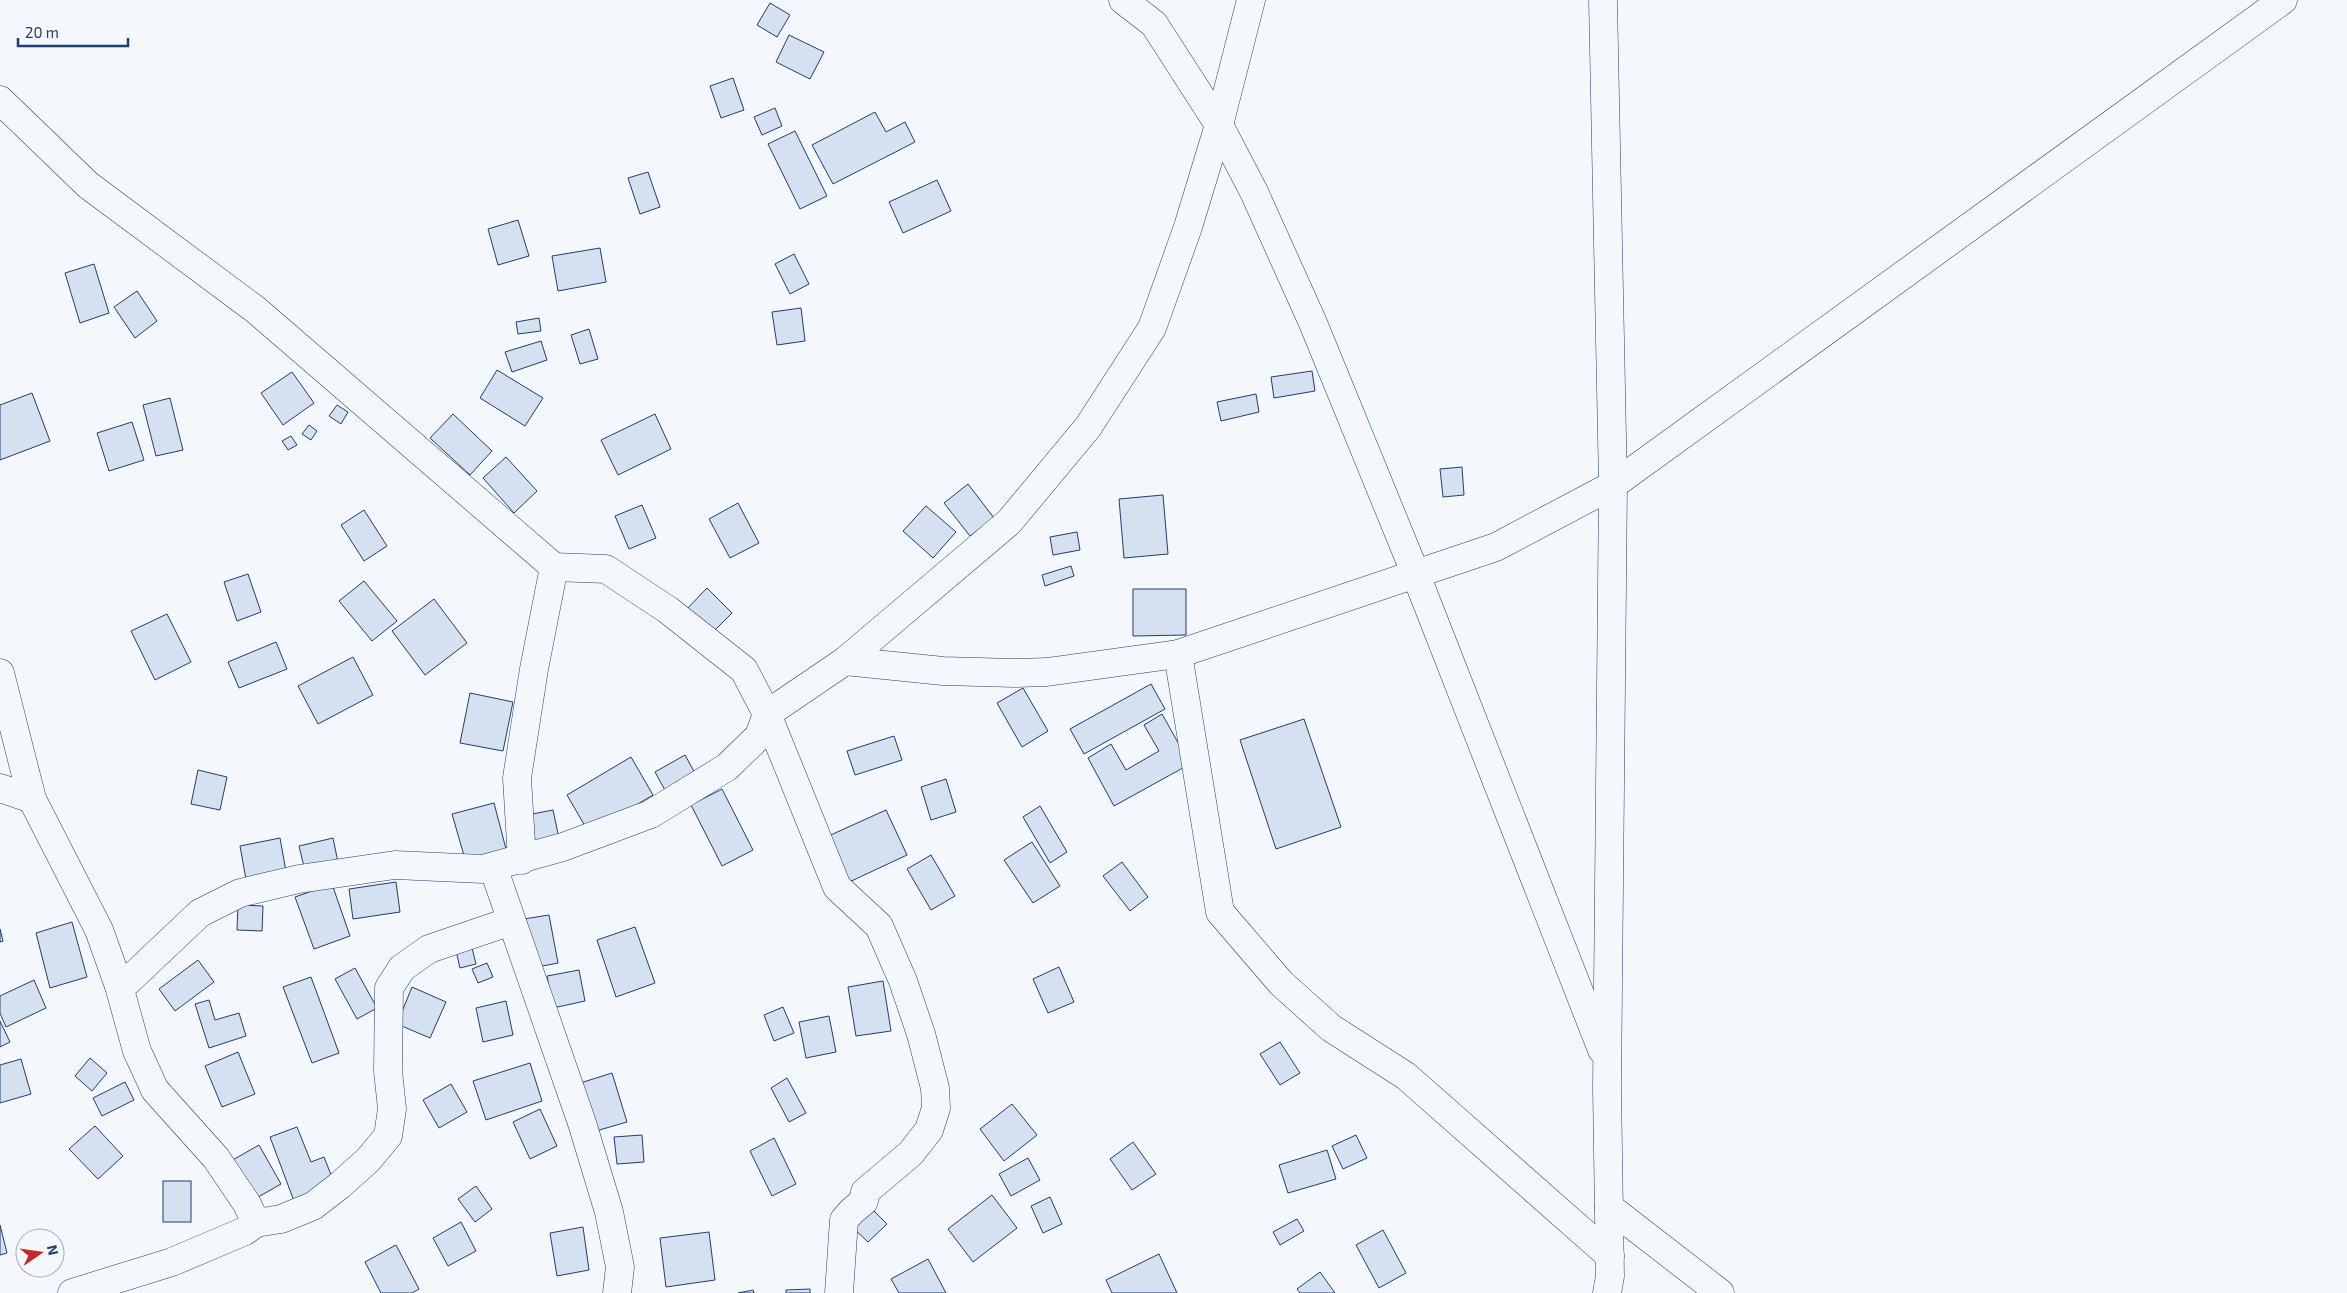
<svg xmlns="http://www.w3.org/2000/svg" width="2347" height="1293" font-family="'Exo 2',sans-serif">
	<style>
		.building { fill: #d5e0f0; stroke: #1d3f73 }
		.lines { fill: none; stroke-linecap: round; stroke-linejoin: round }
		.minor-casing { stroke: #1d3f73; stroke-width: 29 }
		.minor { stroke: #f4f7fb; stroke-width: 28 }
	</style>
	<rect width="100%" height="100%" fill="#f4f7fb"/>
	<!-- building -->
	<g class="building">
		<path d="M 770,3 L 790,15 L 777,37 L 757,25 Z"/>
		<path d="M 789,35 L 824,52 L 810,79 L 776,62 Z"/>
		<path d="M 733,78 L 744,110 L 721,118 L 710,86 Z"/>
		<path d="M 775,108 L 782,126 L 762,135 L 754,117 Z"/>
		<path d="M 875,112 L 886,132 L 905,122 L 915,142 L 833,184 L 812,145 Z"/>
		<path d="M 795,131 L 827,196 L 800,209 L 768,144 Z"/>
		<path d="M 648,172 L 660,207 L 640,214 L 628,178 Z"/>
		<path d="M 937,180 L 951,211 L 903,233 L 889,202 Z"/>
		<path d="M 518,220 L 529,256 L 498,265 L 488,229 Z"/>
		<path d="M 600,248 L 606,282 L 558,291 L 552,256 Z"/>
		<path d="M 794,254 L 809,284 L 790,294 L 775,264 Z"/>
		<path d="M 94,264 L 109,313 L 80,323 L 65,273 Z"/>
		<path d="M 137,291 L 157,321 L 135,338 L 114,307 Z"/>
		<path d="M 801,308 L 805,341 L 777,345 L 772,312 Z"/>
		<path d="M 539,318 L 541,331 L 518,334 L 516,322 Z"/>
		<path d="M 589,329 L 598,359 L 580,364 L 571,335 Z"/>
		<path d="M 541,341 L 547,360 L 512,372 L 505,352 Z"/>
		<path d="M 497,370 L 543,398 L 525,426 L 480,398 Z"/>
		<path d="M 1312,371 L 1315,391 L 1274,398 L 1271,377 Z"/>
		<path d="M 292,372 L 314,403 L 283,425 L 261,393 Z"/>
		<path d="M 32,393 L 50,441 L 0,460 L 0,405 Z"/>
		<path d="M 1256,394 L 1259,412 L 1221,421 L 1217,402 Z"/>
		<path d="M 170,398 L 183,450 L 156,456 L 143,405 Z"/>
		<path d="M 337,405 L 348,412 L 341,424 L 329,416 Z"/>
		<path d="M 453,414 L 492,451 L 470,475 L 430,438 Z"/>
		<path d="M 655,414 L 671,449 L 618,475 L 601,440 Z"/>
		<path d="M 132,422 L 144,460 L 109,471 L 97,433 Z"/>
		<path d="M 309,425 L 317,431 L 311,440 L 302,434 Z"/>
		<path d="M 291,436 L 297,445 L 288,450 L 282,441 Z"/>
		<path d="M 506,457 L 537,491 L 514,513 L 483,478 Z"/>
		<path d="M 1462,467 L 1464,495 L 1443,497 L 1440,469 Z"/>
		<path d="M 968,484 L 994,518 L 970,536 L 944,503 Z"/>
		<path d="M 1163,495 L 1168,554 L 1124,558 L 1119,499 Z"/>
		<path d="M 738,503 L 759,543 L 730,558 L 709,519 Z"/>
		<path d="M 642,505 L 656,538 L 629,549 L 615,516 Z"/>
		<path d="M 926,506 L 956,532 L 933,558 L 903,531 Z"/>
		<path d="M 364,510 L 387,546 L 364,561 L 341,525 Z"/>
		<path d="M 1077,532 L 1080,550 L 1053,555 L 1050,537 Z"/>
		<path d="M 1071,566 L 1074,576 L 1045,586 L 1042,575 Z"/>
		<path d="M 248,574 L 261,612 L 237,621 L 224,582 Z"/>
		<path d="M 364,581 L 397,621 L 372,641 L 339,601 Z"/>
		<path d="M 707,588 L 732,613 L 709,636 L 684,612 Z"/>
		<path d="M 1133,589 L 1186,589 L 1186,635 L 1133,636 Z"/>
		<path d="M 434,599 L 467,643 L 425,675 L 392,631 Z"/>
		<path d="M 167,614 L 191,662 L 155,680 L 131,631 Z"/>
		<path d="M 276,642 L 287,669 L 239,688 L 228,662 Z"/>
		<path d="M 353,657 L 373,695 L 318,724 L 298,686 Z"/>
		<path d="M 1151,684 L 1165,709 L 1084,754 L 1070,729 Z"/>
		<path d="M 1023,688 L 1048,731 L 1022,747 L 997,703 Z"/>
		<path d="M 470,693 L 513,702 L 503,751 L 460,743 Z"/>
		<path d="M 1162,714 L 1190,764 L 1114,806 L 1088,758 L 1111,744 L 1126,770 L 1159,751 L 1144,725 Z"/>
		<path d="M 1304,719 L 1341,827 L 1276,849 L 1240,740 Z"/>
		<path d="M 894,736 L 902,760 L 855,775 L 847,751 Z"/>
		<path d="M 685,755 L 696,775 L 666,792 L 655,772 Z"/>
		<path d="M 631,757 L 653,795 L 589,833 L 567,795 Z"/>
		<path d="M 198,770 L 227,777 L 220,810 L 191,804 Z"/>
		<path d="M 946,779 L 956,812 L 931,820 L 921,787 Z"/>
		<path d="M 722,789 L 753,850 L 722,866 L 691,805 Z"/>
		<path d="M 494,803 L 506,849 L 465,859 L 452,814 Z"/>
		<path d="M 1040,806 L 1067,852 L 1050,863 L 1023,817 Z"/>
		<path d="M 553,810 L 560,843 L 530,849 L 522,816 Z"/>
		<path d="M 886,810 L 907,855 L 845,884 L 824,838 Z"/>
		<path d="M 280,838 L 287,877 L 247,885 L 240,846 Z"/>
		<path d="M 333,838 L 339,867 L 306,875 L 299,846 Z"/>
		<path d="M 1032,842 L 1060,886 L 1033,903 L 1004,860 Z"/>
		<path d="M 931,855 L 955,896 L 931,910 L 907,869 Z"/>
		<path d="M 1122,862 L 1148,897 L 1130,911 L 1103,876 Z"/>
		<path d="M 396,882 L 400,912 L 353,919 L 349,889 Z"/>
		<path d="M 332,884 L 350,936 L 314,949 L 295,897 Z"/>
		<path d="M 238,905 L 263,906 L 262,931 L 237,930 Z"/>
		<path d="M 549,915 L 558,963 L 532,968 L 524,919 Z"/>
		<path d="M 72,922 L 87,977 L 50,988 L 36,933 Z"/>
		<path d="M 635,927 L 655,983 L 616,997 L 597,940 Z"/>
		<path d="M 0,929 L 3,941 L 0,942 Z"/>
		<path d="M 472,948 L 476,964 L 460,968 L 456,951 Z"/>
		<path d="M 198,960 L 214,982 L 175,1011 L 159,989 Z"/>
		<path d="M 487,963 L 493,977 L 478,983 L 472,969 Z"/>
		<path d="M 1059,967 L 1074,1002 L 1048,1013 L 1033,979 Z"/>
		<path d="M 355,968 L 377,1008 L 357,1019 L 335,979 Z"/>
		<path d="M 579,970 L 585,1001 L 553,1008 L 547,976 Z"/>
		<path d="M 311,977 L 339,1053 L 312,1063 L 283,987 Z"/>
		<path d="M 34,980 L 46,1008 L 6,1027 L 0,1013 L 0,996 Z"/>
		<path d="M 883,981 L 891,1031 L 856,1036 L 848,987 Z"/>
		<path d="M 412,987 L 446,1002 L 430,1038 L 397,1024 Z"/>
		<path d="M 209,1000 L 215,1020 L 239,1013 L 246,1036 L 209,1048 L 195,1004 Z"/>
		<path d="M 506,1001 L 513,1035 L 483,1042 L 476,1008 Z"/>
		<path d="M 783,1007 L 794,1033 L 774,1041 L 764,1015 Z"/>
		<path d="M 829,1016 L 836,1052 L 806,1058 L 799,1022 Z"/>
		<path d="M 0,1021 L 10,1042 L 0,1047 Z"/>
		<path d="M 1280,1042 L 1300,1073 L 1280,1085 L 1260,1054 Z"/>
		<path d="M 238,1052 L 255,1094 L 222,1107 L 205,1066 Z"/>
		<path d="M 90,1058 L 107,1073 L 92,1091 L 75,1076 Z"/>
		<path d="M 21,1059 L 31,1094 L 0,1103 L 0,1065 Z"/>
		<path d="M 530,1063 L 542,1101 L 486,1120 L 473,1081 Z"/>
		<path d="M 612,1073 L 627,1122 L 589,1133 L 574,1085 Z"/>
		<path d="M 787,1078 L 806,1113 L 789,1122 L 771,1088 Z"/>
		<path d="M 125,1082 L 134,1100 L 102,1116 L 93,1098 Z"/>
		<path d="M 451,1084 L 467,1112 L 439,1128 L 423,1100 Z"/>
		<path d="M 1012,1104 L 1037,1135 L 1004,1161 L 980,1129 Z"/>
		<path d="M 540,1109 L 557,1146 L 530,1159 L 513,1122 Z"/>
		<path d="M 95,1126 L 123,1156 L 98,1179 L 69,1149 Z"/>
		<path d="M 297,1127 L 311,1162 L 324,1157 L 335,1185 L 294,1201 L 270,1137 Z"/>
		<path d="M 642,1135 L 644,1162 L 617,1164 L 614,1137 Z"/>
		<path d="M 1356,1135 L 1367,1158 L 1343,1169 L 1332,1146 Z"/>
		<path d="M 774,1138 L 796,1184 L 772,1196 L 750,1151 Z"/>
		<path d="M 1133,1142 L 1156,1174 L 1132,1190 L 1110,1159 Z"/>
		<path d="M 259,1145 L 281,1184 L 253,1200 L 231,1161 Z"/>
		<path d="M 1327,1150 L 1336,1179 L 1288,1193 L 1279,1165 Z"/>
		<path d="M 1028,1158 L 1040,1180 L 1011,1196 L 999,1174 Z"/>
		<rect x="163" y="1181" width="28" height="41"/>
		<path d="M 476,1186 L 492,1209 L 475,1222 L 458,1199 Z"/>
		<path d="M 992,1195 L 1017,1228 L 973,1262 L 948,1229 Z"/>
		<path d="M 1050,1197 L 1062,1224 L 1043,1233 L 1031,1206 Z"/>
		<path d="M 867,1204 L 887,1224 L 868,1242 L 848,1223 Z"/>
		<path d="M 1297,1219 L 1304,1231 L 1280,1245 L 1273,1232 Z"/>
		<path d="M 461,1222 L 476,1251 L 448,1266 L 433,1238 Z"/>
		<path d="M 0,1225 L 7,1253 L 0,1255 Z"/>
		<path d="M 583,1227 L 589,1270 L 557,1276 L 550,1233 Z"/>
		<path d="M 1383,1230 L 1406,1273 L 1379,1288 L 1356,1245 Z"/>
		<path d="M 709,1232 L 715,1280 L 666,1287 L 660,1238 Z"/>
		<path d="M 396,1245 L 419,1289 L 412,1293 L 381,1293 L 365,1262 Z"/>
		<path d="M 1159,1254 L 1177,1293 L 1112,1293 L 1106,1280 Z"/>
		<path d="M 928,1259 L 946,1293 L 899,1293 L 891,1279 Z"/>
		<path d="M 1320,1272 L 1335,1293 L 1300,1293 L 1297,1289 Z"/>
		<path d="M 810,1289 L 810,1293 L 786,1293 L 786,1290 Z"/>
		<path d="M 753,1290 L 754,1293 L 738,1293 Z"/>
	</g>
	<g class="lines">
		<defs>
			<g id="minor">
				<path d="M 1123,0 L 1154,24 L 1219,125 L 1254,192 L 1313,323 L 1416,575 L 1602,1050"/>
				<path d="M 1603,0 L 1613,485 L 1607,1089 L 1610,1276 L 1607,1293"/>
				<path d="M 0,100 L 88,185 L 256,310 L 554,567 L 606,569 L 668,610 L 744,670 L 767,714 L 837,887 L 879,926 L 903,981 L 921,1034 L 935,1088 L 936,1108 L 929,1130 L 911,1153 L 865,1192 L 864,1201 L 852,1211 L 844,1220 L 839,1293"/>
				<path d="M 1178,654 L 1220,912 L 1281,983 L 1331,1028 L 1406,1076 L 1610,1256"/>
				<path d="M 845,661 L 943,671 L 1014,673 L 1047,672 L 1178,654 L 1496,547 L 1613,485 L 2283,0"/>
				<path d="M 0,673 L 32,799 L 99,930 L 119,986 L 137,1051 L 155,1090 L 216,1158 L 247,1204 L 256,1223"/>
				<path d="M 0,788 L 32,799"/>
				<path d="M 522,860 L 517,778 L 534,669 L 554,567"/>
				<path d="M 493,867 L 582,1123 L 609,1212 L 620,1267 L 617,1293"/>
				<path d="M 119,986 L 128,981 L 200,913 L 240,893 L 299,879 L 395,865 L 483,869 L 563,847 L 651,814 L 727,767 L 759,736 L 767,714 L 845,661 L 1009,522 L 1088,427 L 1152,328 L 1188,227 L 1219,125 L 1251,0"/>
				<path d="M 1609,1207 L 1720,1293"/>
				<path d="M 72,1293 L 172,1262 L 245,1231 L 256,1223 L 281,1219 L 313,1206 L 339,1186 L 368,1160 L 388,1136 L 392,1109 L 388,1071 L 389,988 L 402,968 L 429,949 L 511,921"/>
			</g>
		</defs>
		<!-- minor casing -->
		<use href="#minor" class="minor-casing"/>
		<!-- minor -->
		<use href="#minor" class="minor"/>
	</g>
	<!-- north arrow -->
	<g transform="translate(40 1253) rotate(77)"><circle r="24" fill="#f4f7fb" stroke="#9eadc5"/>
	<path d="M0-4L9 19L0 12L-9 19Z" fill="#c62828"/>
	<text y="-8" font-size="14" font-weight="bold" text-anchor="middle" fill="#1d3f73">N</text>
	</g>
	<!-- scale -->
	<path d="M18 38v8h110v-8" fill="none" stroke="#1d3f73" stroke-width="2.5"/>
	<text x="25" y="38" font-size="15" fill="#1d3f73" stroke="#f4f7fb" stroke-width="4" paint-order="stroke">20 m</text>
</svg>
